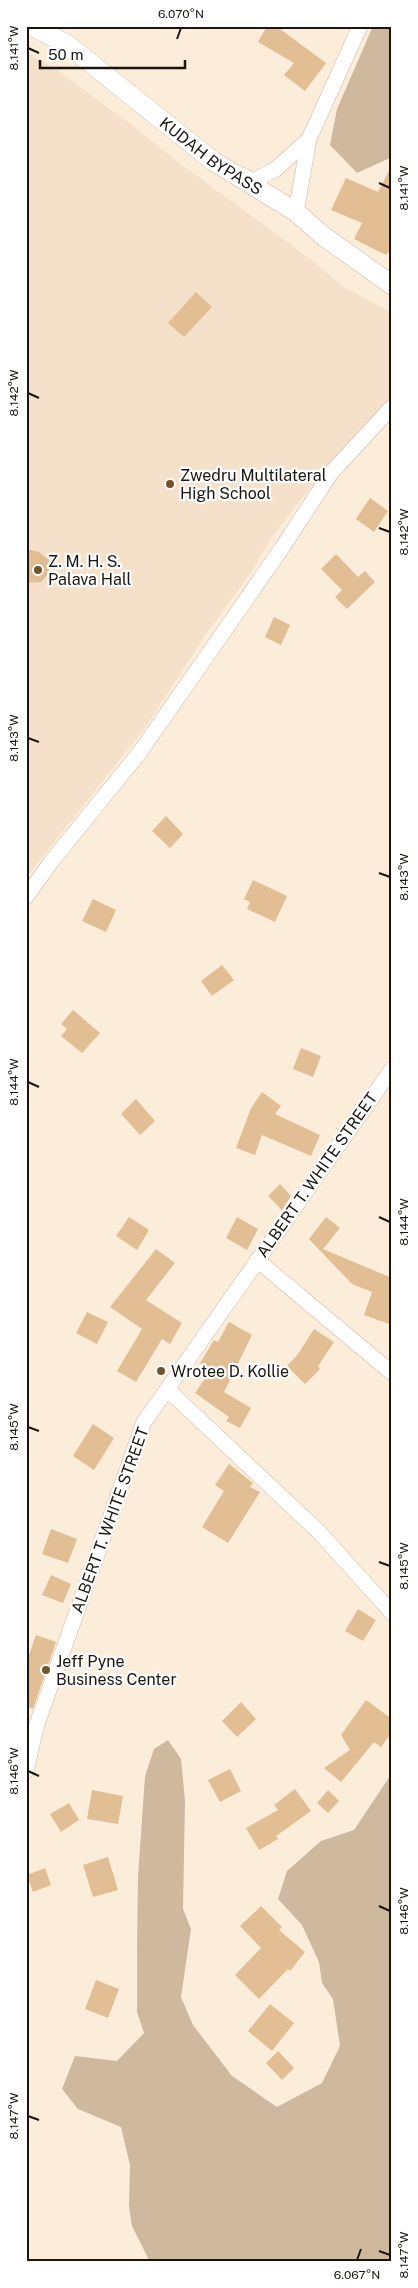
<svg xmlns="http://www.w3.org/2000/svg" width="418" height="2288" font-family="'Public Sans',sans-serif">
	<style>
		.built { fill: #f5e1c9 }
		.green { fill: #ceb89e }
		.building { fill: #e1be94 }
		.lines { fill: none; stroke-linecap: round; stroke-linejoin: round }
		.minor-casing { stroke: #c9baa9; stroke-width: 16 }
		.tertiary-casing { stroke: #c9baa9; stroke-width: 20 }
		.minor { stroke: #fff; stroke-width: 15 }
		.tertiary { stroke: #fff; stroke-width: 19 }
		.ticks { fill: none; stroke: #1a150f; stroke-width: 2 }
		.poi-dot { fill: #735329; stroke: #fff; stroke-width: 2 }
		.labels { text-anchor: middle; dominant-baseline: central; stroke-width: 4.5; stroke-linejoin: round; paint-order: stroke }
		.street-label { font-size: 16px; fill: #1a150f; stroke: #fff }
		.poi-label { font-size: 16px; fill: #1a150f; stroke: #fff; text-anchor: start }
		.neatline { fill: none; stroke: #1a150f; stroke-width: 2 }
		.ticks-label { font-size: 12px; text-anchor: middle; fill: #1a150f }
	</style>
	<rect width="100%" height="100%" fill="#fceddb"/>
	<!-- built -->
	<path class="built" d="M 26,52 L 54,68 L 127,121 L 178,162 L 312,260 L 342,286 L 392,313 L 392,396 L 333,459 L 271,538 L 252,571 L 207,633 L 147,725 L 26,878 Z"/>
	<!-- green -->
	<g class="green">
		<path d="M 373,26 L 392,26 L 392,157 L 357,173 L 330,145 L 337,109 Z"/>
		<path d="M 168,1740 L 181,1759 L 185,1801 L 183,1909 L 191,1929 L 181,1997 L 193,2025 L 232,2076 L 277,2107 L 322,2083 L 340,2046 L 333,1999 L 322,1983 L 319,1962 L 302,1925 L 278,1899 L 287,1871 L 321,1841 L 354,1830 L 392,1773 L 392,2262 L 150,2262 L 132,2226 L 129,2206 L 130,2165 L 121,2127 L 78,2109 L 62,2089 L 75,2056 L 117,2061 L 144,2033 L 137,2012 L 137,1950 L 138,1877 L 145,1776 L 154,1749 Z"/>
	</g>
	<!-- building -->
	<g class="building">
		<path d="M 267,26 L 276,26 L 326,63 L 305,91 L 284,75 L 294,63 L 258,42 Z"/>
		<path d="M 392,165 L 392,248 L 386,255 L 354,239 L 362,223 L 331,210 L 346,178 L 378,192 Z"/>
		<path d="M 196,292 L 212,307 L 184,337 L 168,323 Z"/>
		<path d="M 370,498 L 388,511 L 374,532 L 356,519 Z"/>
		<path d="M 26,549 L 39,552 L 49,560 L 49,573 L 41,582 L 26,583 Z"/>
		<path d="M 336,554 L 358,577 L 365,571 L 375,582 L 347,609 L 335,597 L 342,590 L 321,569 Z"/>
		<path d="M 274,617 L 290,625 L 281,645 L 265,637 Z"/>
		<path d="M 166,816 L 183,834 L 170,848 L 152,831 Z"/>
		<path d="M 253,880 L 287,896 L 275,922 L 247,909 L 250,902 L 244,899 Z"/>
		<path d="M 93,899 L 116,910 L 106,932 L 82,921 Z"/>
		<path d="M 222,965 L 234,980 L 212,996 L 201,981 Z"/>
		<path d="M 73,1010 L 100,1033 L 82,1053 L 61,1036 L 67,1029 L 61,1024 Z"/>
		<path d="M 301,1048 L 321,1056 L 313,1077 L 293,1069 Z"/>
		<path d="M 262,1092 L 281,1106 L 275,1114 L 320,1135 L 311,1156 L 262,1135 L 255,1155 L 236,1148 L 251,1108 Z"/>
		<path d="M 136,1099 L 155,1121 L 140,1135 L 121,1114 Z"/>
		<path d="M 280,1184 L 291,1196 L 282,1210 L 268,1196 Z"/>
		<path d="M 129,1217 L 149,1230 L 137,1250 L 116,1236 Z"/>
		<path d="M 237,1217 L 258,1229 L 247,1250 L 226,1238 Z"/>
		<path d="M 326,1217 L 340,1228 L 323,1249 L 392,1278 L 392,1325 L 364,1315 L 372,1292 L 352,1284 L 309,1239 Z"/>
		<path d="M 156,1249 L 175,1263 L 146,1300 L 182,1323 L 170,1344 L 162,1339 L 136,1382 L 117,1371 L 142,1329 L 110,1307 Z"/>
		<path d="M 87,1312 L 108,1322 L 97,1344 L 76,1333 Z"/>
		<path d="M 229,1322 L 252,1335 L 224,1392 L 251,1408 L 240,1428 L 226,1421 L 229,1417 L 195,1393 L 211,1370 L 200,1363 L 214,1340 L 218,1342 Z"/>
		<path d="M 314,1329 L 334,1342 L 318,1366 L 320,1369 L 305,1384 L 287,1366 L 298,1354 Z"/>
		<path d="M 93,1424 L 114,1438 L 94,1470 L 73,1456 Z"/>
		<path d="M 229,1464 L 253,1483 L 250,1487 L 260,1492 L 228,1543 L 202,1527 L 224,1491 L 215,1485 Z"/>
		<path d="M 51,1529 L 77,1539 L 68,1563 L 42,1554 Z"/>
		<path d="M 51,1575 L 71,1584 L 63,1603 L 42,1595 Z"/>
		<path d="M 358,1609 L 376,1620 L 363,1641 L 345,1631 Z"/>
		<path d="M 36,1635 L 56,1642 L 33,1709 L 26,1706 L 26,1664 Z"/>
		<path d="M 366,1700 L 392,1719 L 392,1732 L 381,1747 L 374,1742 L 341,1782 L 324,1768 L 350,1750 L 341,1735 Z"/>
		<path d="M 241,1702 L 256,1719 L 237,1737 L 222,1721 Z"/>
		<path d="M 230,1769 L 241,1791 L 220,1802 L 208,1780 Z"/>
		<path d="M 295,1789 L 311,1811 L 276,1836 L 278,1839 L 259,1850 L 246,1828 L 278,1810 L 274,1805 Z"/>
		<path d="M 92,1790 L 123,1796 L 118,1824 L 87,1819 Z"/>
		<path d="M 328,1790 L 339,1801 L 328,1813 L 317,1803 Z"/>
		<path d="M 69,1803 L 79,1820 L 61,1832 L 50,1814 Z"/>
		<path d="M 108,1857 L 118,1890 L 93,1897 L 83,1865 Z"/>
		<path d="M 45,1868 L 51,1885 L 33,1892 L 27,1875 Z"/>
		<path d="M 261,1906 L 282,1927 L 279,1930 L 305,1952 L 290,1971 L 288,1969 L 259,1999 L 235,1975 L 261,1948 L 240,1926 Z"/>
		<path d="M 96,1980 L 119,1989 L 108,2018 L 85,2009 Z"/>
		<path d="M 270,2004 L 294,2023 L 272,2051 L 248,2031 Z"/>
		<path d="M 278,2051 L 294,2068 L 282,2080 L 266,2063 Z"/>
	</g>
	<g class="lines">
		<defs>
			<g id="minor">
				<path d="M 242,175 L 253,181 L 276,169 L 309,139"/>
				<path d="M 296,212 L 309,139 L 360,26"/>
				<path d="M 26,897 L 51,862 L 140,752 L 282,548 L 331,473 L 392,407"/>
				<path d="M 257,1260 L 392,1373"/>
				<path d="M 167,1389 L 319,1532 L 392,1613"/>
				<path d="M 26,1771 L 36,1727 L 144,1422 L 392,1069"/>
			</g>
			<g id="tertiary">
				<path id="s1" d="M 32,26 L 68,45 L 213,161 L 296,212 L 322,235 L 392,285"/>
			</g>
		</defs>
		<!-- minor casing -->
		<use href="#minor" class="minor-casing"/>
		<!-- tertiary casing -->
		<use href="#tertiary" class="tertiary-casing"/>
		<!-- minor -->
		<use href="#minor" class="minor"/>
		<!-- tertiary -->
		<use href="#tertiary" class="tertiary"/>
	</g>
	<!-- ticks -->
	<path class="ticks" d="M 177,39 L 181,28M 28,48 L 39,53M 379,183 L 390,188M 28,393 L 39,398M 379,528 L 390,532M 28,738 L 39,742M 379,873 L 390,877M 28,1082 L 39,1087M 379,1217 L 390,1222M 28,1427 L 39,1431M 379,1562 L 390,1566M 28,1771 L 39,1776M 379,1906 L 390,1911M 28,2116 L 39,2120M 379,2251 L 390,2255M 357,2260 L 361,2249"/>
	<!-- markers -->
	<g class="poi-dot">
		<circle cx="170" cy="484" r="5"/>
		<circle cx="38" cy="570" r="5"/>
		<circle cx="161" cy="1371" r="5"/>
		<circle cx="46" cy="1670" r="5"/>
	</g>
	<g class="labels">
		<!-- street labels -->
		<g class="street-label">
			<text stroke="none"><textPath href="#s1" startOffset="222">KUDAH BYPASS</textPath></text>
			<text transform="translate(317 1175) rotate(-55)">ALBERT T. WHITE STREET</text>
			<text transform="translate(110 1520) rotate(-70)">ALBERT T. WHITE STREET</text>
		</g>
		<!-- poi labels -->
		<g class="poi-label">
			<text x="180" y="475">Zwedru Multilateral<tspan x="180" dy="18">High School</tspan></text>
			<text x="48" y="561">Z. M. H. S.<tspan x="48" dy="18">Palava Hall</tspan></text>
			<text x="171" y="1371">Wrotee D. Kollie</text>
			<text x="56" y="1661">Jeff Pyne<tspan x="56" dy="18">Business Center</tspan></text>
		</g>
	</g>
	<!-- border -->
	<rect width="418" height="2288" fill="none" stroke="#ffffff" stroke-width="55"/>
	<!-- scale -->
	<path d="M40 60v8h145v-8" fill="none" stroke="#1a150f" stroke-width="2.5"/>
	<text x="48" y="60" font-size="15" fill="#1a150f" stroke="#ffffff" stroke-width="4" paint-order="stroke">50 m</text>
	<rect x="28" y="28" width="362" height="2232" class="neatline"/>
	<g class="ticks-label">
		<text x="181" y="18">6.070°N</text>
		<text transform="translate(14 48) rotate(-90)" y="4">8.141°W</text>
		<text transform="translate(404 188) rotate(-90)" y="4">8.141°W</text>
		<text transform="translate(14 393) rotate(-90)" y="4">8.142°W</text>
		<text transform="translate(404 532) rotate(-90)" y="4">8.142°W</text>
		<text transform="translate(14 738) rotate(-90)" y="4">8.143°W</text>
		<text transform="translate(404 877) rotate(-90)" y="4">8.143°W</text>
		<text transform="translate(14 1082) rotate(-90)" y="4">8.144°W</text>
		<text transform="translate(404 1222) rotate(-90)" y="4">8.144°W</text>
		<text transform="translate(14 1427) rotate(-90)" y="4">8.145°W</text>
		<text transform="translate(404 1566) rotate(-90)" y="4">8.145°W</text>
		<text transform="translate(14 1771) rotate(-90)" y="4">8.146°W</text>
		<text transform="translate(404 1911) rotate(-90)" y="4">8.146°W</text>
		<text transform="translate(14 2116) rotate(-90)" y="4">8.147°W</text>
		<text transform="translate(404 2255) rotate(-90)" y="4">8.147°W</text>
		<text x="357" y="2279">6.067°N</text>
	</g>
</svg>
